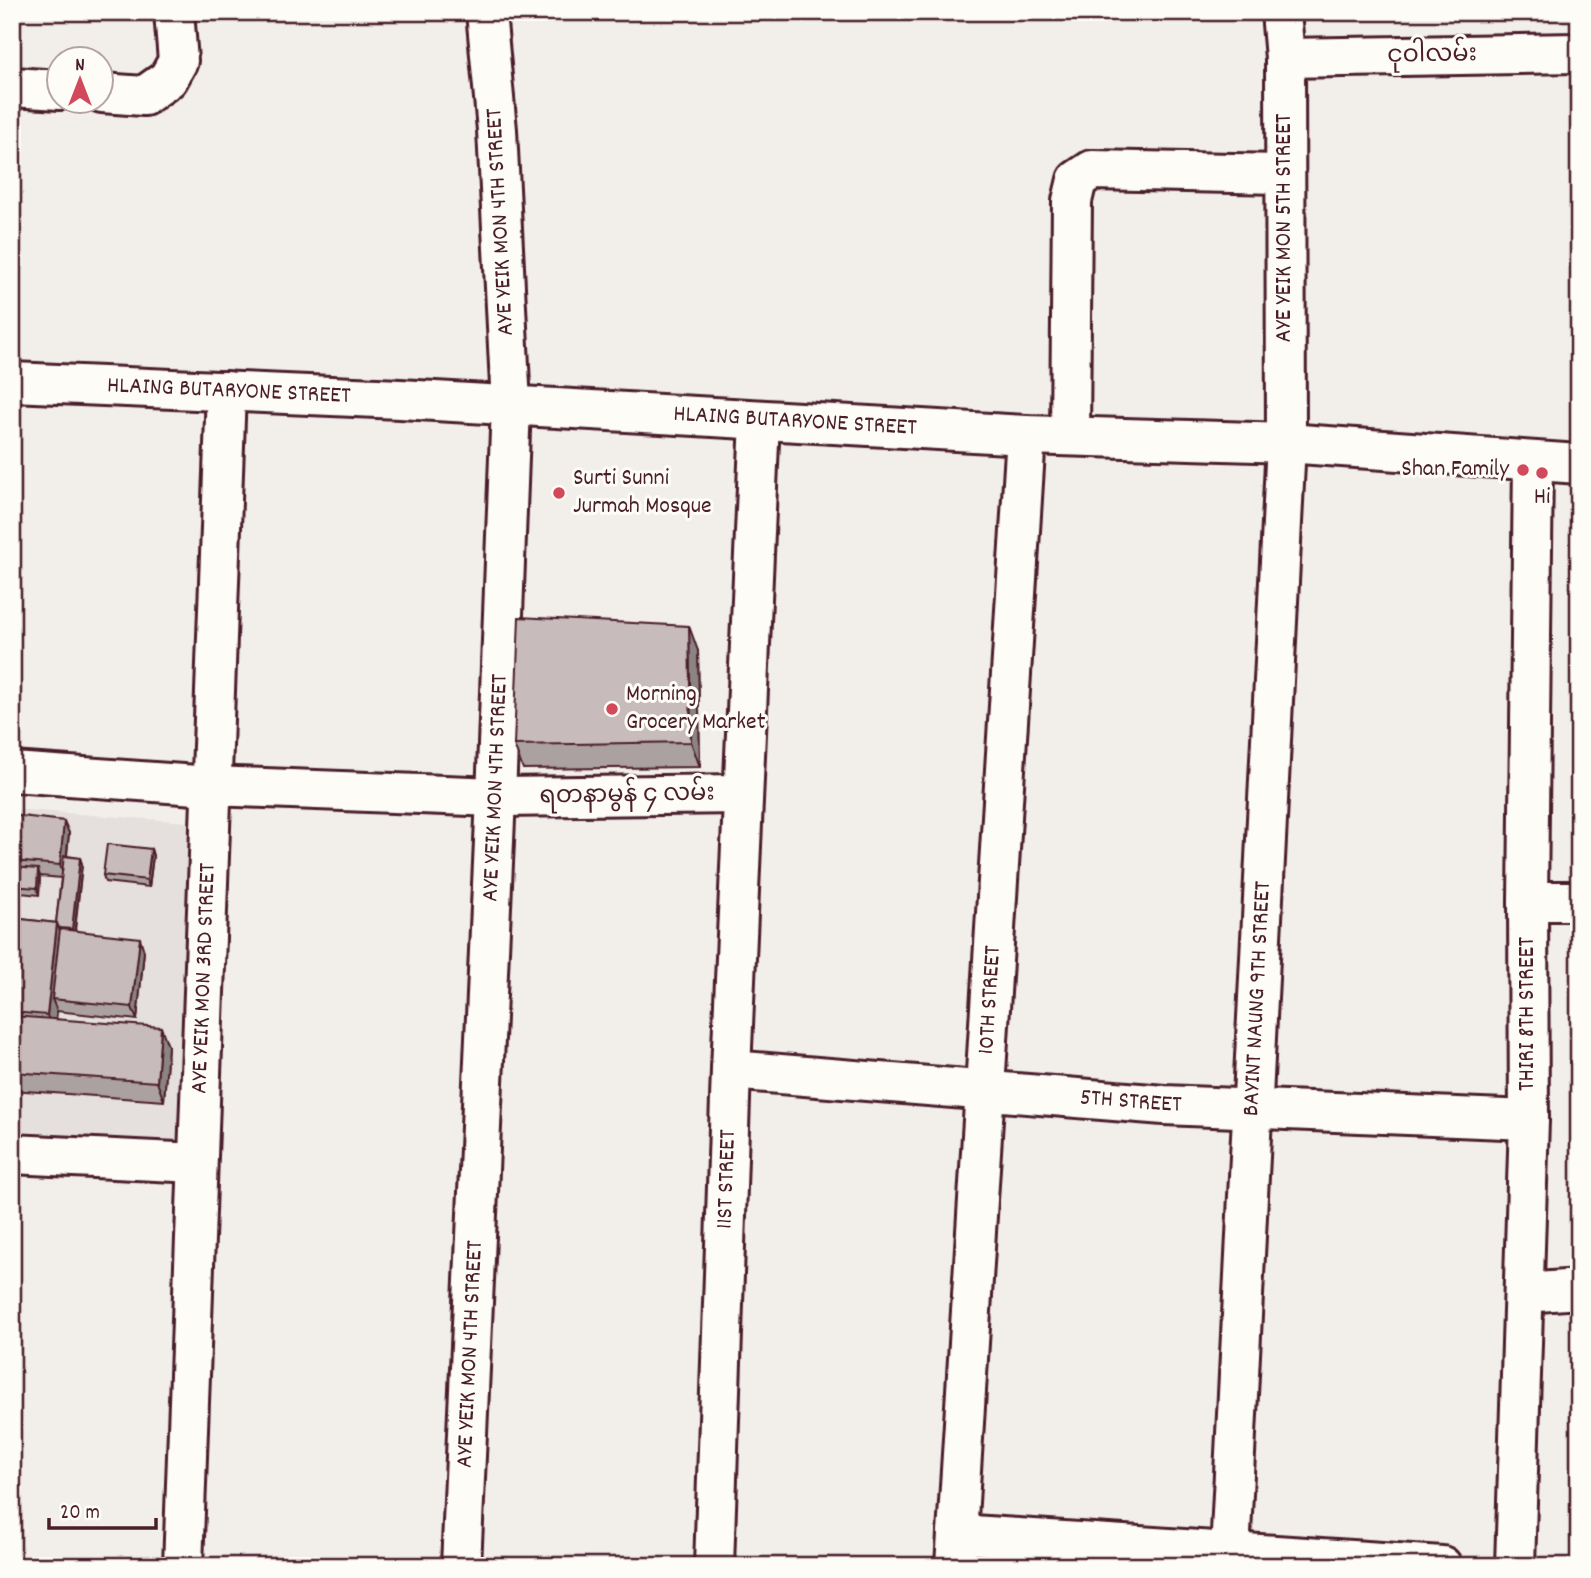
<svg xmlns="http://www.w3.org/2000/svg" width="1591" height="1578" font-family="Dekko,'Noto Sans Myanmar',sans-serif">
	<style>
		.built { fill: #e5dfdd }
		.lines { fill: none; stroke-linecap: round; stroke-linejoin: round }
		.minor-casing { stroke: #4a1f2b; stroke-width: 44 }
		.minor { stroke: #fdfcf7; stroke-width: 38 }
		.wall { fill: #aca1a1; stroke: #4a1f2b; stroke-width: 2 }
		.shaded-wall { fill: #8c8383; stroke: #4a1f2b; stroke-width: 2 }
		.building { fill: #c8bbbb; stroke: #4a1f2b; stroke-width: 2 }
		.poi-dot { fill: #d1495b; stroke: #fdfcf7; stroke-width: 2.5 }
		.labels { text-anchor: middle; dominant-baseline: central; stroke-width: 6; stroke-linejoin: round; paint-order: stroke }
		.street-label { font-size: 24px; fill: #4a1f2b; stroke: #fdfcf7 }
		.poi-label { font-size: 24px; fill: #4a1f2b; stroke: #fdfcf7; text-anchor: start }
	</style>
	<rect width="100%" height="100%" fill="#f2efeb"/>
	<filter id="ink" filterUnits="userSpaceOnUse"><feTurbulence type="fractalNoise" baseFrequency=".0143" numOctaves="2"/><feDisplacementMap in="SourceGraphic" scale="14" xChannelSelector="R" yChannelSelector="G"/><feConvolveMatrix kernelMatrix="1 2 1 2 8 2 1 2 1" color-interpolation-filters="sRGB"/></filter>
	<g filter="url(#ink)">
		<!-- built -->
		<path class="built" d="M 12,809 L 202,823 L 180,1143 L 12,1131 Z"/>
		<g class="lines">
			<defs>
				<g id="minor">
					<path d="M 1285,58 L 1579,53"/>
					<path d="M 12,87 L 60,90"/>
					<path d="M 102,93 L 144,96 L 168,79 L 178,61 L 174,12"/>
					<path id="s1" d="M 12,382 L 400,399 L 1026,435 L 1286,443 L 1579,464"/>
					<path d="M 1070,436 L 1072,201 L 1077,180 L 1092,170 L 1285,174"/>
					<path d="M 12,772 L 211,786 L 496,797 L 743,794"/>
					<path d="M 1528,901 L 1579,901"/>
					<path id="s2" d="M 731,1070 L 1164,1105 L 1529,1120"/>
					<path d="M 12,1154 L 197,1163"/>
					<path d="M 1524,1293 L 1579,1289"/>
					<path d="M 957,1534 L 1442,1566"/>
					<path id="s3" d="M 1230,1553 L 1286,443 L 1285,58 L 1281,12"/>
					<path id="s4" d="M 183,1566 L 226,391"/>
					<path id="s5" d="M 461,1566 L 496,797 L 511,405 L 497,130 L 486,12"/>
					<path id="s6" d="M 714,1566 L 731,1070 L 760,420"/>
					<path id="s7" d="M 955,1566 L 1026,435"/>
					<path d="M 1515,1566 L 1529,1120 L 1528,901 L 1533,462"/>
				</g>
			</defs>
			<!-- minor casing -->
			<use href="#minor" class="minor-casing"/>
			<!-- minor -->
			<use href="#minor" class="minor"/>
		</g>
		<!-- wall -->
		<g class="wall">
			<path d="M 698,651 L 700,767 L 523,769 L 514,745 Z"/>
			<path d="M 12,815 L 69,833 L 67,856 L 80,858 L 82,864 L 75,931 L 144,951 L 137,1020 L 57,1011 L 56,1019 L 168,1046 L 164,1101 L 12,1090 L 12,918 L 56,923 L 61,878 L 40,876 L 39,895 L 12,892 Z"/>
			<path d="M 151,849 L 153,856 L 149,887 L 105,882 L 103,875 Z"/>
		</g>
		<!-- shaded-wall -->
		<g class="shaded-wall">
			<path d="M 689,626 L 698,651 L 700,767 L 691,742 Z"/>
			<path d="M 64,821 L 69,833 L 64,878 L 60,865 Z"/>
			<path d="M 151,849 L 153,856 L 149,887 L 147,880 Z"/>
			<path d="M 80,858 L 82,864 L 74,935 L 72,929 Z"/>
			<path d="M 38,869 L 40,876 L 39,895 L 37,888 Z"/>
			<path d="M 57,923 L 64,942 L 52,999 L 57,1011 L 54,1034 L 47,1015 Z"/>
			<path d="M 140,938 L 144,951 L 137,1020 L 132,1007 Z"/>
			<path d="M 161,1027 L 168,1046 L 164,1101 L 157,1082 Z"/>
		</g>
		<!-- building -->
		<g class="building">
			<path d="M 519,617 L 689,626 L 691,742 L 514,745 Z"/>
			<path d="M 12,815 L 64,821 L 60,865 L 12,861 Z"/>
			<path d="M 107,844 L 151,849 L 147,880 L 103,875 Z"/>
			<path d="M 64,856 L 80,858 L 72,929 L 59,928 L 57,923 L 56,923 Z"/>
			<path d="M 12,867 L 38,869 L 37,888 L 12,886 Z"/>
			<path d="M 12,918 L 57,923 L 47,1015 L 12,1012 Z"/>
			<path d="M 60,929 L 140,938 L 132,1007 L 52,999 Z"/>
			<path d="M 12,1016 L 161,1027 L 157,1082 L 12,1072 Z"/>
		</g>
	</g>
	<!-- markers -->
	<g class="poi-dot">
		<circle cx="1523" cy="470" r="7"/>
		<circle cx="1542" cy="473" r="7"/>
		<circle cx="559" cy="493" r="7"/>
		<circle cx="612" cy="709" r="7"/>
	</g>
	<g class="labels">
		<!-- street labels -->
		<g class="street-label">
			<text transform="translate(1432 56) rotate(-1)">ငုဝါလမ်း</text>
			<text transform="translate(501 222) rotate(-93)">AYE YEIK MON 4TH STREET</text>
			<text transform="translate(1285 228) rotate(-90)">AYE YEIK MON 5TH STREET</text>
			<text stroke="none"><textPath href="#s1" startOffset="217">HLAING BUTARYONE STREET</textPath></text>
			<text stroke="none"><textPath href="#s1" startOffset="784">HLAING BUTARYONE STREET</textPath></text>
			<text stroke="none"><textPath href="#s5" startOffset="779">AYE YEIK MON 4TH STREET</textPath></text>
			<text transform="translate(627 796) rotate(-1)">ရတနာမွန် ၄ လမ်း</text>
			<text stroke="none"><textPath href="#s4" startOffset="588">AYE YEIK MON 3RD STREET</textPath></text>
			<text stroke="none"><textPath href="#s3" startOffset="555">BAYINT NAUNG 9TH STREET</textPath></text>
			<text stroke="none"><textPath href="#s7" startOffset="567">10TH STREET</textPath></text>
			<text transform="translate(1528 1014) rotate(-90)">THIRI 8TH STREET</text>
			<text stroke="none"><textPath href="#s2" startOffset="401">5TH STREET</textPath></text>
			<text stroke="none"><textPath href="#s6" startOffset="387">11ST STREET</textPath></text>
			<text stroke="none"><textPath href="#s5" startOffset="212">AYE YEIK MON 4TH STREET</textPath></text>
		</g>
		<!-- poi labels -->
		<g class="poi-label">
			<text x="1509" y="470" text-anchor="end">Shan Family</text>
			<text x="573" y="479">Surti Sunni<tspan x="573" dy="28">Jurmah Mosque</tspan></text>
			<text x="1542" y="498" text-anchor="middle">Hi</text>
			<text x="626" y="695">Morning<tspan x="626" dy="28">Grocery Market</tspan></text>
		</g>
	</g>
	<!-- margin -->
	<rect width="1591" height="1578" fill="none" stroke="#fdfcf7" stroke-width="42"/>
	<rect x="21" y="21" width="1549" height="1536" fill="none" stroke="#4a1f2b" stroke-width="2.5" filter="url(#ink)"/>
	<!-- north arrow -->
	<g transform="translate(80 80)"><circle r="33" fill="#fdfcf7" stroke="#b5a4a5" stroke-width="2"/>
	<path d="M0-5L12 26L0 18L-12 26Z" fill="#d1495b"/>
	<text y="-10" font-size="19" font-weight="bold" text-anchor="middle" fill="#4a1f2b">N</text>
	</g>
	<!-- scale -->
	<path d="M49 1518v10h107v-10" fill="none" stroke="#4a1f2b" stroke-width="3.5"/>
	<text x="60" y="1518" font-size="21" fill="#4a1f2b" stroke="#fdfcf7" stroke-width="5" paint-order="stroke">20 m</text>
</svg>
